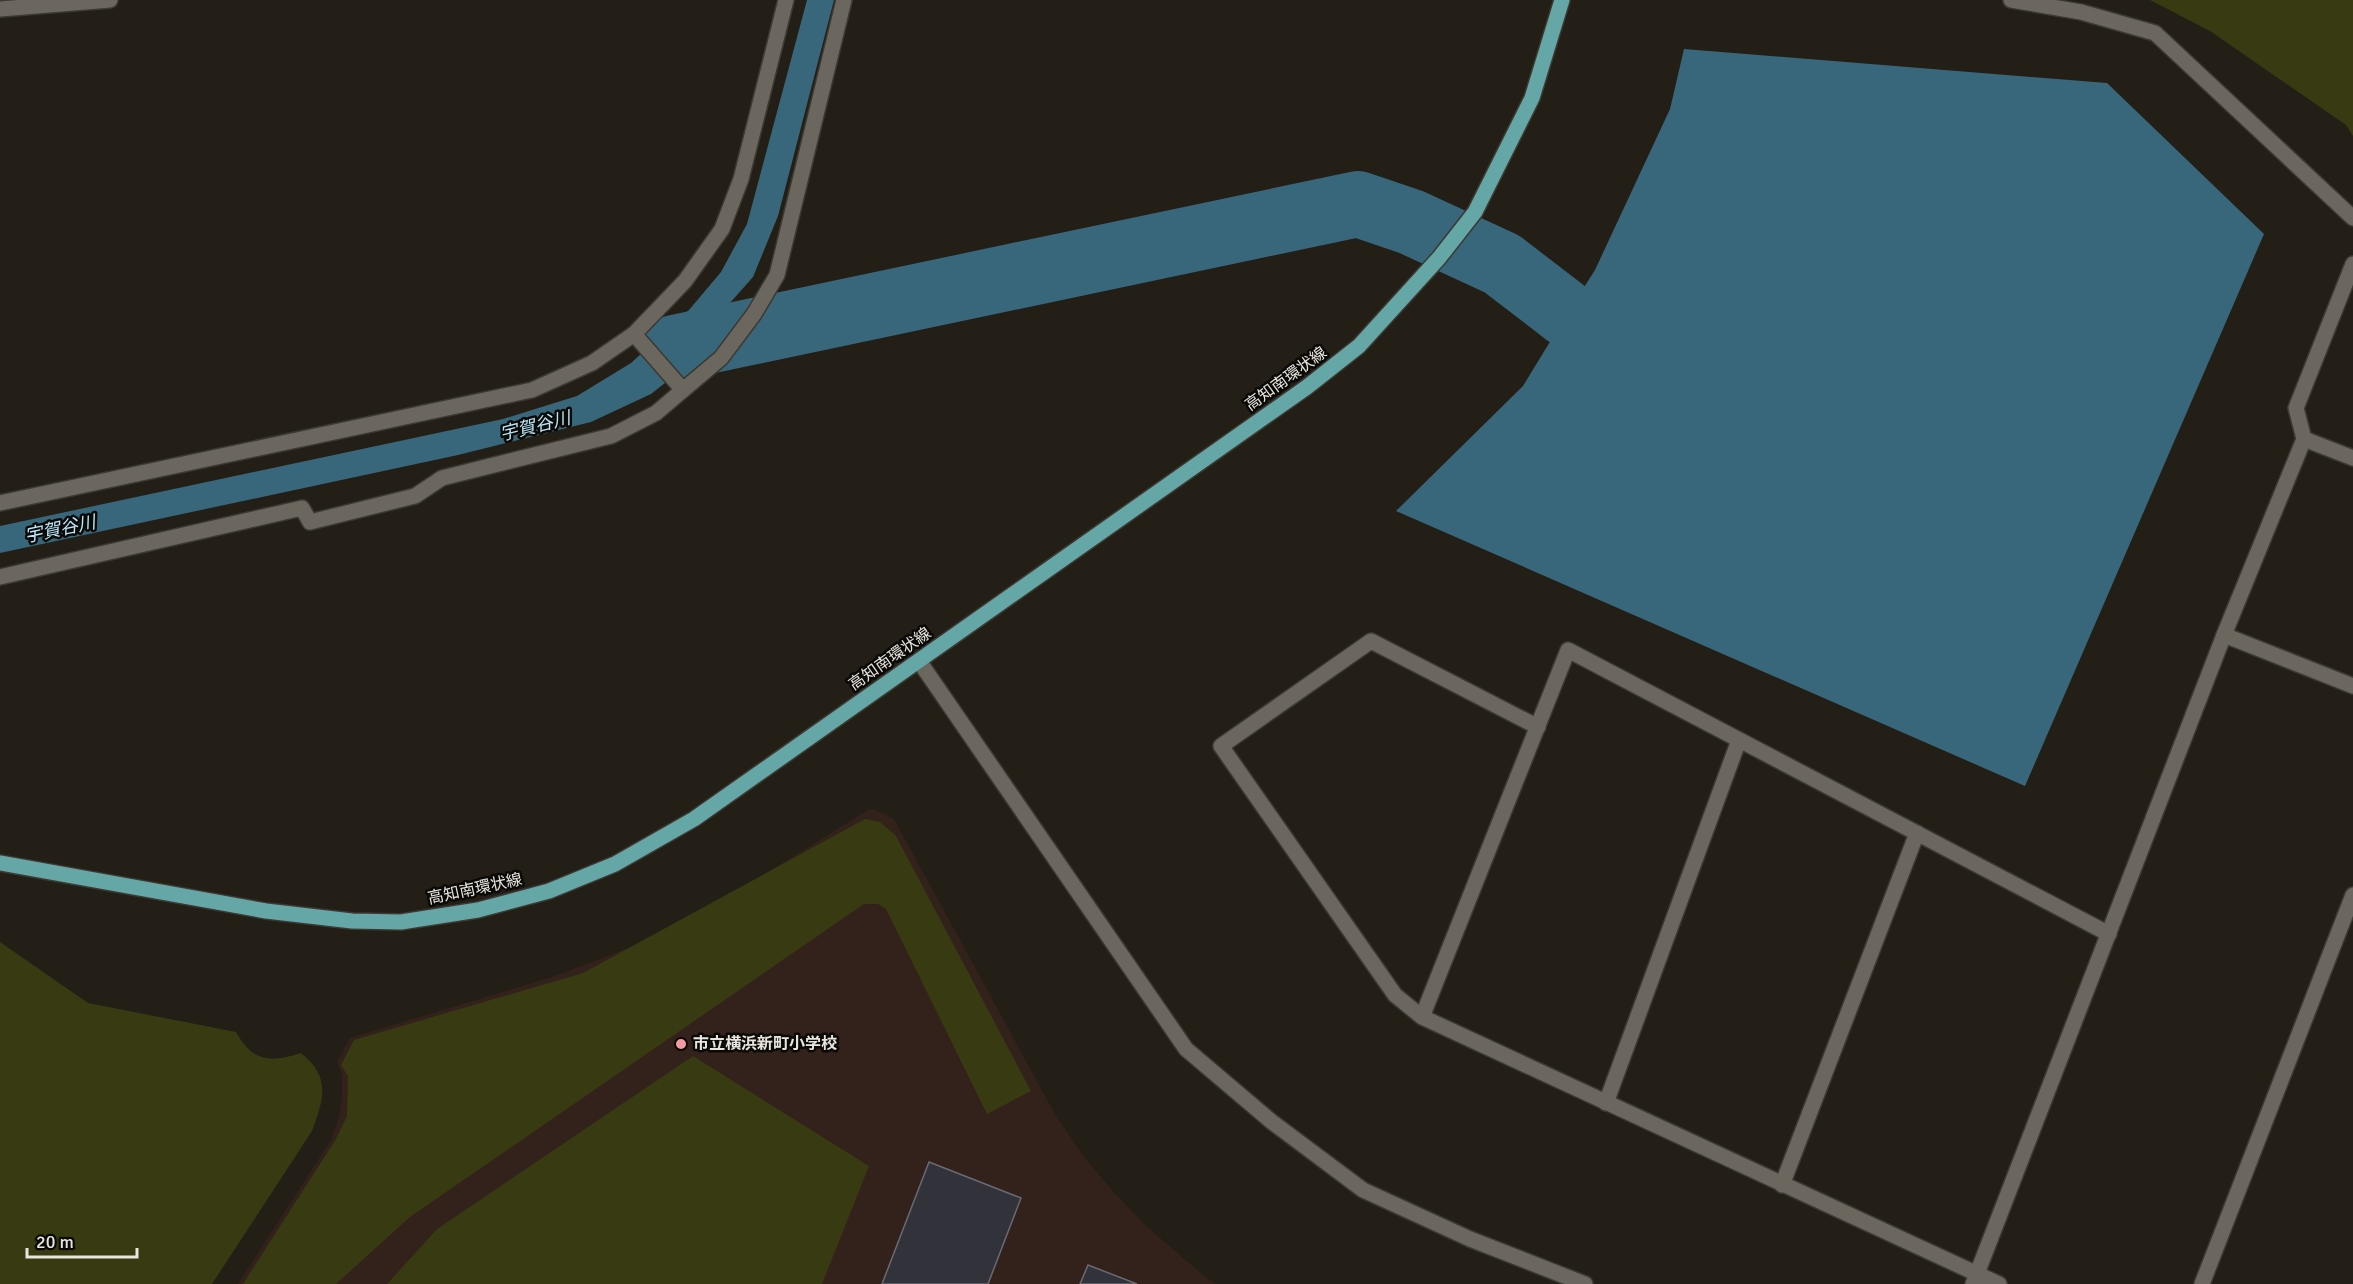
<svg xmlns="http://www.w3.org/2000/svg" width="2353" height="1284" font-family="Signika,'Noto Sans JP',sans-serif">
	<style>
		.education { fill: #33221b }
		.green { fill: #383a12 }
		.water { fill: #38677b }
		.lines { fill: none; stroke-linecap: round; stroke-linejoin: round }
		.river { stroke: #38677b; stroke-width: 66 }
		.building { fill: #31323a; stroke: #696a74; stroke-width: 1.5 }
		.street-casing { stroke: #3c3933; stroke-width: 18 }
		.secondary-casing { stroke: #3c3933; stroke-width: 18 }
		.primary-casing { stroke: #3c3933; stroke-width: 18 }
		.street { stroke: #6c675e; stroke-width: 15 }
		.secondary { stroke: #6c675e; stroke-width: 15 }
		.primary { stroke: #65a7a6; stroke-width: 15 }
		.poi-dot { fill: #f49aa3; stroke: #0b0906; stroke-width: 2 }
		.labels { text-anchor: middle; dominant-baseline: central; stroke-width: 5; stroke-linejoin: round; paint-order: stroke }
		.street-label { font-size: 16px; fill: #e8e5df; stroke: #0b0906 }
		.poi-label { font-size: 16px; font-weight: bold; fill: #e8e5df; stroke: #0b0906; text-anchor: start }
		.water-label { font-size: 18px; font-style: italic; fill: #bae7fb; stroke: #0b0906 }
	</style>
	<rect width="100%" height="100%" fill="#231f17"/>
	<!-- education -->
	<path class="education" d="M 868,810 L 876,810 L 894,819 L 1056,1116 L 1085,1158 L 1111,1189 L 1144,1224 L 1203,1275 L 1216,1284 L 238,1284 L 331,1140 L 339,1117 L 342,1096 L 342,1075 L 337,1062 L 350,1038 L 552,977 L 639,944 L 720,902 Z"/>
	<!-- green -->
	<g class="green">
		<path d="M 2150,0 L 2353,0 L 2353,136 L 2346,125 L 2210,31 Z"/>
		<path d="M 865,819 L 880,822 L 896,836 L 1031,1091 L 987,1114 L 886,909 L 878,904 L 864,904 L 410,1217 L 336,1284 L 243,1284 L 336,1139 L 347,1116 L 348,1076 L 341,1065 L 354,1040 L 583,973 Z"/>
		<path d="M 0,942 L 88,1003 L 236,1032 C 253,1062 270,1063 301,1053 C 331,1077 324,1099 312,1131 L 212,1284 L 0,1284 Z"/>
		<path d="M 693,1056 L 869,1166 L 822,1284 L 387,1284 L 437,1229 Z"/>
	</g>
	<!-- water -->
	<g class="water">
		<path d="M 807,0 L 834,0 L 778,216 L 753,277 L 721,313 L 737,321 L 708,358 L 698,357 L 651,394 L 591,422 L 458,455 L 0,553 L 0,526 L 503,419 L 577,396 L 631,363 L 689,310 L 721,272 L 747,224 Z"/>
		<path d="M 1684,49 L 2107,83 L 2264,234 L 2025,786 L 1396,511 L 1523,386 L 1567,314 L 1595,270 L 1670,109 Z"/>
	</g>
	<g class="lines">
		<!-- river -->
		<path class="river" d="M 674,348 L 1358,204 L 1411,222 L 1502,264 L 1567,314"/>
	</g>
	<!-- building -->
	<g class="building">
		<path d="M 929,1162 L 1021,1198 L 988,1284 L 882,1284 Z"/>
		<path d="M 1088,1265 L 1137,1284 L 1080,1284 Z"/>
	</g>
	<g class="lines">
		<defs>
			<g id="street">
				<path d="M 2011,0 L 2081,12 L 2155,33 L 2353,218"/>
				<path d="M 0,9 L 110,0"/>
				<path d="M 683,390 L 721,358 L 754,314 L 777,275 L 844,0"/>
				<path d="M 2304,439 L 2296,408 L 2353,264"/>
				<path d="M 0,503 L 532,390 L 592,363 L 634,334"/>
				<path d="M 0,577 L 302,508 L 310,522 L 415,496 L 442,478 L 611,436 L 656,413 L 683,390 L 634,334 L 685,281 L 722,229 L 741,179 L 786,0"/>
				<path d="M 2224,635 L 2353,686"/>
				<path d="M 1422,1017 L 1395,995 L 1221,746 L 1371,641 L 1538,727"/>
				<path d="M 1606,1103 L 1739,740"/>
				<path d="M 1782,1185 L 1917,833"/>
				<path d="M 1999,1284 L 1422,1017 L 1568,650 L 2109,934"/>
				<path d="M 2202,1284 L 2353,895"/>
			</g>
			<g id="secondary">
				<path d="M 919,661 L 1186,1049 L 1272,1122 L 1363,1190 L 1470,1239 L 1585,1284"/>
				<path d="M 1973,1284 L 2224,635 L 2304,439 L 2353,458"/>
			</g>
			<path id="primary" d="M 0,863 L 266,911 L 352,921 L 401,922 L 478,910 L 549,891 L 615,864 L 694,819 L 1307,387 L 1359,346 L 1439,258 L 1475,212 L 1532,98 L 1562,0"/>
		</defs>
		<!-- street casing -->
		<use href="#street" class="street-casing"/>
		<!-- secondary casing -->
		<use href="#secondary" class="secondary-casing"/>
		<!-- primary casing -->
		<use href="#primary" class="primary-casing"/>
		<!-- street -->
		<use href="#street" class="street"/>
		<!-- secondary -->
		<use href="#secondary" class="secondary"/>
		<!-- primary -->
		<use href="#primary" class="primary"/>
	</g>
	<!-- markers -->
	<circle class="poi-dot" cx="681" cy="1044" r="6"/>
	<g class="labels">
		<!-- street labels -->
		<g class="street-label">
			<text transform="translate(1286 379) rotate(-36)">高知南環状線</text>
			<text transform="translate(890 659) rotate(-35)">高知南環状線</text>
			<text transform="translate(475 889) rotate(-12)">高知南環状線</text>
		</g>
		<!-- poi labels -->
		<g class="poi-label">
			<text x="693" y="1044">市立横浜新町小学校</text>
		</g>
		<!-- water labels -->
		<g class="water-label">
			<text transform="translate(535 426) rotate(-14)">宇賀谷川</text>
			<text transform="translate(60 529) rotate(-12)">宇賀谷川</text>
		</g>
	</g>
	<!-- scale -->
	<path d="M27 1248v9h110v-9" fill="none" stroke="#e8e5df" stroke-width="3"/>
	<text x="36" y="1248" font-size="18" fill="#e8e5df" stroke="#0b0906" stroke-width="4.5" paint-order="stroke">20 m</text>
</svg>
